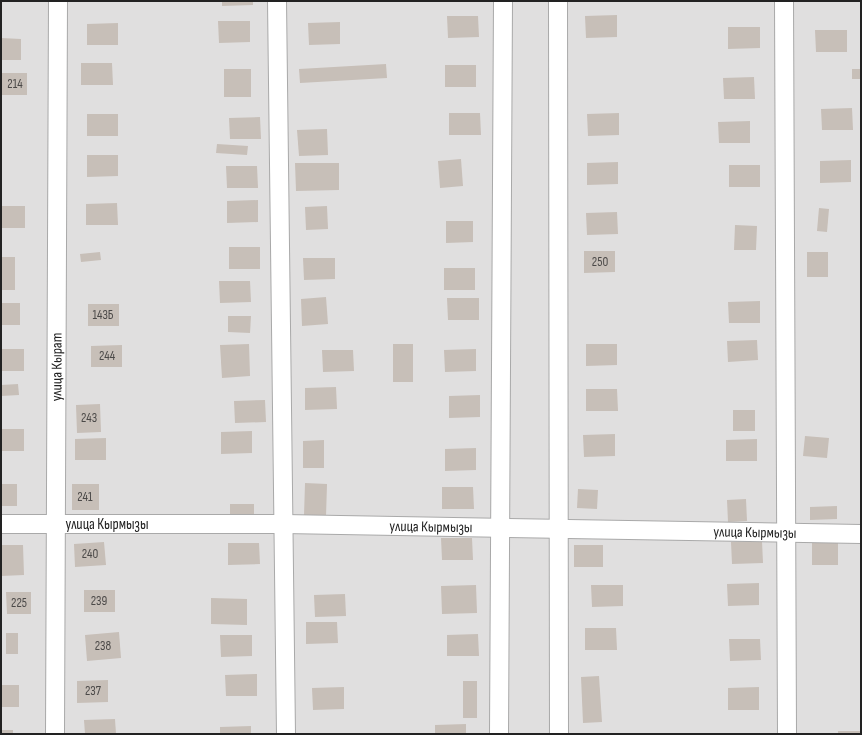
<svg xmlns="http://www.w3.org/2000/svg" width="862" height="735" font-family="'Sofia Sans Condensed',sans-serif">
	<style>
		.residential { fill: #e0dfdf }
		.building { fill: #c7bfb8 }
		.lines { fill: none; stroke-linecap: round; stroke-linejoin: round }
		.street-casing { stroke: #a9a9a9; stroke-width: 20 }
		.street { stroke: #fff; stroke-width: 18 }
		.labels { text-anchor: middle; dominant-baseline: central; stroke-width: 3.5; stroke-linejoin: round; paint-order: stroke }
		.number-label { font-size: 13px; fill: #4b4948 }
		.street-label { font-size: 15px; fill: #222; stroke: #fff }
	</style>
	<rect width="100%" height="100%" fill="#f2efe9"/>
	<!-- residential -->
	<rect class="residential" x="1" y="1" width="860" height="733"/>
	<!-- building -->
	<g class="building">
		<path d="M 222,1 L 253,1 L 253,5 L 222,6 Z"/>
		<path d="M 617,15 L 617,37 L 586,38 L 585,16 Z"/>
		<path d="M 447,16 L 478,16 L 479,37 L 448,38 Z"/>
		<path d="M 218,21 L 250,21 L 250,42 L 219,43 Z"/>
		<path d="M 340,22 L 340,44 L 309,45 L 308,23 Z"/>
		<path d="M 118,23 L 118,45 L 87,45 L 87,24 Z"/>
		<path d="M 728,27 L 760,27 L 760,48 L 728,49 Z"/>
		<path d="M 815,30 L 847,30 L 847,52 L 816,52 Z"/>
		<path d="M 1,38 L 21,39 L 21,60 L 1,60 Z"/>
		<path d="M 81,63 L 112,63 L 113,85 L 81,85 Z"/>
		<path d="M 386,64 L 387,78 L 300,83 L 299,69 Z"/>
		<rect x="445" y="65" width="31" height="22"/>
		<rect x="224" y="69" width="27" height="28"/>
		<rect x="852" y="69" width="9" height="10"/>
		<rect x="2" y="73" width="25" height="22"/>
		<path d="M 754,77 L 755,99 L 724,99 L 723,78 Z"/>
		<path d="M 852,108 L 853,130 L 822,130 L 821,109 Z"/>
		<path d="M 449,113 L 480,113 L 481,135 L 449,135 Z"/>
		<path d="M 619,113 L 619,135 L 588,136 L 587,114 Z"/>
		<rect x="87" y="114" width="31" height="22"/>
		<path d="M 260,117 L 261,139 L 230,139 L 229,118 Z"/>
		<path d="M 750,121 L 750,143 L 719,143 L 718,122 Z"/>
		<path d="M 327,129 L 328,155 L 299,156 L 297,130 Z"/>
		<path d="M 217,144 L 248,146 L 247,155 L 216,153 Z"/>
		<path d="M 87,155 L 118,155 L 118,176 L 87,177 Z"/>
		<path d="M 461,159 L 463,186 L 440,188 L 438,161 Z"/>
		<path d="M 851,160 L 851,182 L 820,183 L 820,161 Z"/>
		<path d="M 618,162 L 618,184 L 587,185 L 587,163 Z"/>
		<path d="M 295,163 L 339,163 L 339,190 L 296,191 Z"/>
		<rect x="729" y="165" width="31" height="22"/>
		<path d="M 226,166 L 257,166 L 258,188 L 227,188 Z"/>
		<path d="M 258,200 L 258,222 L 227,223 L 227,201 Z"/>
		<path d="M 117,203 L 118,225 L 86,225 L 86,204 Z"/>
		<rect x="1" y="206" width="24" height="22"/>
		<path d="M 327,206 L 328,229 L 306,230 L 305,207 Z"/>
		<path d="M 819,208 L 829,209 L 827,232 L 817,231 Z"/>
		<path d="M 617,212 L 618,234 L 587,235 L 586,213 Z"/>
		<path d="M 446,221 L 473,221 L 473,242 L 446,243 Z"/>
		<path d="M 735,225 L 757,226 L 756,250 L 734,250 Z"/>
		<rect x="229" y="247" width="31" height="22"/>
		<path d="M 584,251 L 615,251 L 615,272 L 584,273 Z"/>
		<path d="M 100,252 L 101,260 L 81,262 L 80,254 Z"/>
		<rect x="807" y="252" width="21" height="25"/>
		<rect x="1" y="257" width="14" height="33"/>
		<path d="M 303,258 L 335,258 L 335,279 L 304,280 Z"/>
		<rect x="444" y="268" width="31" height="22"/>
		<path d="M 219,281 L 250,281 L 251,302 L 220,303 Z"/>
		<path d="M 326,297 L 328,324 L 302,326 L 301,299 Z"/>
		<path d="M 447,298 L 479,298 L 479,320 L 448,320 Z"/>
		<path d="M 760,301 L 760,323 L 729,323 L 728,302 Z"/>
		<rect x="1" y="303" width="19" height="22"/>
		<rect x="88" y="304" width="31" height="22"/>
		<path d="M 228,316 L 251,316 L 250,333 L 228,332 Z"/>
		<path d="M 757,340 L 758,360 L 728,362 L 727,341 Z"/>
		<path d="M 249,344 L 250,376 L 222,378 L 220,345 Z"/>
		<rect x="393" y="344" width="20" height="38"/>
		<path d="M 586,344 L 617,344 L 617,365 L 586,366 Z"/>
		<path d="M 122,345 L 122,367 L 91,367 L 91,346 Z"/>
		<rect x="1" y="349" width="23" height="22"/>
		<path d="M 476,349 L 476,371 L 445,372 L 444,350 Z"/>
		<path d="M 322,350 L 353,350 L 354,371 L 323,372 Z"/>
		<path d="M 18,384 L 19,395 L 1,396 L 1,385 Z"/>
		<path d="M 336,387 L 337,409 L 305,410 L 305,388 Z"/>
		<path d="M 586,389 L 617,389 L 618,411 L 586,411 Z"/>
		<path d="M 480,395 L 480,417 L 449,418 L 449,396 Z"/>
		<path d="M 265,400 L 266,422 L 235,423 L 234,401 Z"/>
		<path d="M 100,404 L 101,432 L 77,433 L 76,405 Z"/>
		<rect x="733" y="410" width="22" height="21"/>
		<rect x="1" y="429" width="23" height="22"/>
		<path d="M 252,431 L 252,453 L 221,454 L 221,432 Z"/>
		<path d="M 615,434 L 615,456 L 584,457 L 583,435 Z"/>
		<path d="M 805,436 L 829,438 L 827,458 L 803,456 Z"/>
		<path d="M 106,438 L 106,460 L 75,460 L 75,439 Z"/>
		<path d="M 757,439 L 757,461 L 726,461 L 726,440 Z"/>
		<path d="M 324,440 L 324,468 L 303,468 L 303,441 Z"/>
		<path d="M 476,448 L 476,470 L 445,471 L 445,449 Z"/>
		<path d="M 305,483 L 327,484 L 326,516 L 304,515 Z"/>
		<rect x="1" y="484" width="16" height="22"/>
		<rect x="72" y="484" width="27" height="26"/>
		<path d="M 442,487 L 473,487 L 474,509 L 442,509 Z"/>
		<path d="M 578,489 L 598,490 L 597,509 L 577,508 Z"/>
		<path d="M 746,499 L 747,521 L 728,522 L 727,500 Z"/>
		<path d="M 230,504 L 254,504 L 254,516 L 230,517 Z"/>
		<path d="M 837,506 L 837,519 L 810,520 L 810,507 Z"/>
		<path d="M 441,538 L 472,538 L 473,560 L 442,560 Z"/>
		<path d="M 762,541 L 763,563 L 732,564 L 731,542 Z"/>
		<path d="M 104,542 L 106,565 L 75,567 L 74,544 Z"/>
		<path d="M 812,542 L 838,543 L 838,565 L 812,565 Z"/>
		<path d="M 228,543 L 259,543 L 260,564 L 228,565 Z"/>
		<path d="M 1,545 L 23,545 L 24,575 L 1,576 Z"/>
		<rect x="574" y="545" width="29" height="22"/>
		<path d="M 759,583 L 759,605 L 728,606 L 727,584 Z"/>
		<path d="M 476,585 L 477,613 L 442,614 L 441,586 Z"/>
		<path d="M 591,585 L 623,585 L 623,606 L 592,607 Z"/>
		<rect x="84" y="590" width="31" height="22"/>
		<path d="M 6,592 L 31,592 L 31,614 L 7,614 Z"/>
		<path d="M 345,594 L 346,616 L 315,617 L 314,595 Z"/>
		<path d="M 211,598 L 247,599 L 247,625 L 211,624 Z"/>
		<path d="M 306,622 L 337,622 L 338,643 L 306,644 Z"/>
		<path d="M 585,628 L 616,628 L 617,650 L 585,650 Z"/>
		<path d="M 119,632 L 121,658 L 87,661 L 85,635 Z"/>
		<rect x="6" y="633" width="12" height="21"/>
		<path d="M 478,634 L 479,656 L 447,656 L 447,635 Z"/>
		<path d="M 220,635 L 252,635 L 252,656 L 221,657 Z"/>
		<path d="M 729,639 L 760,639 L 761,660 L 730,661 Z"/>
		<path d="M 257,674 L 257,696 L 226,696 L 225,675 Z"/>
		<path d="M 599,676 L 602,722 L 583,723 L 581,677 Z"/>
		<path d="M 108,680 L 108,702 L 77,703 L 77,681 Z"/>
		<rect x="463" y="681" width="14" height="37"/>
		<rect x="1" y="685" width="18" height="22"/>
		<path d="M 344,687 L 344,709 L 313,710 L 312,688 Z"/>
		<path d="M 759,687 L 759,710 L 728,710 L 728,688 Z"/>
		<path d="M 115,719 L 116,734 L 85,734 L 84,720 Z"/>
		<path d="M 466,724 L 466,734 L 435,734 L 435,725 Z"/>
		<path d="M 251,726 L 251,734 L 220,734 L 220,727 Z"/>
		<rect x="1" y="730" width="12" height="4"/>
		<rect x="838" y="731" width="23" height="3"/>
	</g>
	<g class="lines">
		<defs>
			<g id="street">
				<path d="M 277,1 L 286,734"/>
				<path d="M 558,1 L 559,734"/>
				<path d="M 784,1 L 787,734"/>
				<path id="s1" d="M 1,524 L 284,524 L 861,534"/>
				<path id="s2" d="M 55,734 L 58,1"/>
				<path d="M 499,734 L 503,1"/>
			</g>
		</defs>
		<!-- street casing -->
		<use href="#street" class="street-casing"/>
		<!-- street -->
		<use href="#street" class="street"/>
	</g>
	<g class="labels">
		<!-- number labels -->
		<g class="number-label">
			<text x="15" y="84">214</text>
			<text x="600" y="262">250</text>
			<text x="103" y="315">143Б</text>
			<text x="107" y="356">244</text>
			<text x="89" y="418">243</text>
			<text x="85" y="497">241</text>
			<text x="90" y="554">240</text>
			<text x="99" y="601">239</text>
			<text x="19" y="603">225</text>
			<text x="103" y="646">238</text>
			<text x="93" y="691">237</text>
		</g>
		<!-- street labels -->
		<g class="street-label">
			<text stroke="none"><textPath href="#s2" startOffset="367">улица Кырат</textPath></text>
			<text stroke="none"><textPath href="#s1" startOffset="106">улица Кырмызы</textPath></text>
			<text stroke="none"><textPath href="#s1" startOffset="430">улица Кырмызы</textPath></text>
			<text stroke="none"><textPath href="#s1" startOffset="754">улица Кырмызы</textPath></text>
		</g>
	</g>
	<!-- border -->
	<rect width="862" height="735" fill="none" stroke="#222222" stroke-width="4"/>
</svg>
